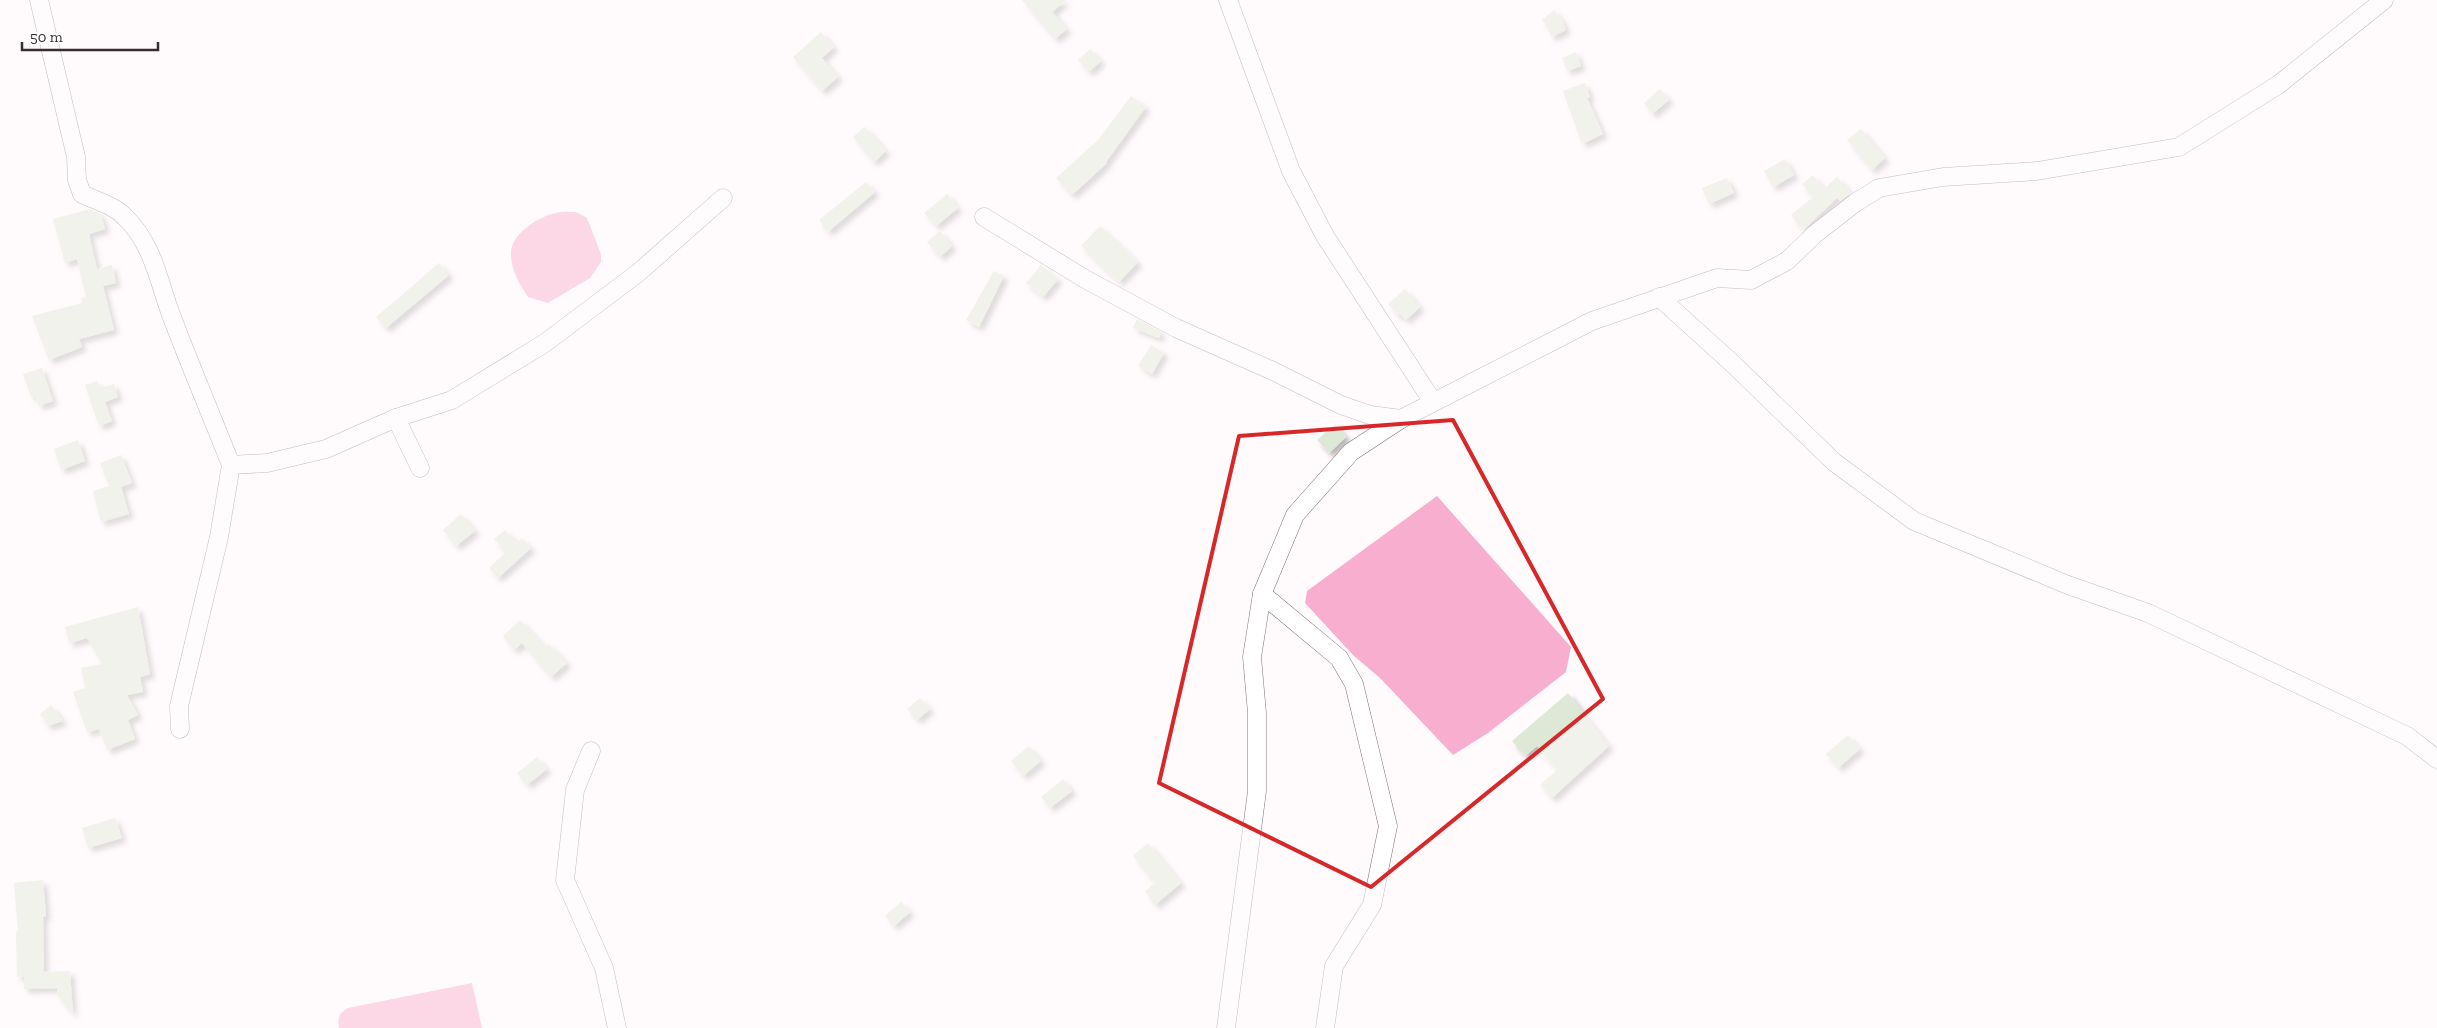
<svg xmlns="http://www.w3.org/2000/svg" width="2437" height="1028" font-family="'Zilla Slab',serif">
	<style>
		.water { fill: #f8afcf }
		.building { fill: #dee8d7; filter: url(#shadow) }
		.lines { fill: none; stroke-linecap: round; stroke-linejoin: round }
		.street-casing { stroke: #837178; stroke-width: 19 }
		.street { stroke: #fff; stroke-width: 18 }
		.marked { fill: none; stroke: #d62828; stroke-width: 4; stroke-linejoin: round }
	</style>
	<defs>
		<filter id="shadow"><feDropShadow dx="4.5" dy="4.5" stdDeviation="2.5" flood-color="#0004"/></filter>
	</defs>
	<rect width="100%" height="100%" fill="#fffafc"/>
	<!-- water -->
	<g class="water">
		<path d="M 576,212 L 587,218 L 601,254 L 601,262 L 590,278 L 548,303 L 528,297 C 520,285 511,270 511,255 C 509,235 539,216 556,213 C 563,211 570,212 576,212 Z"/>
		<path d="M 1437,496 L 1571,647 L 1566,672 L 1488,733 L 1453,755 L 1380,678 L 1353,655 L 1305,603 L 1307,591 Z"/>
		<path d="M 472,983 L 482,1028 L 339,1028 C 337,1018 339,1013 348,1008 Z"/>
	</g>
	<!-- building -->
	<g class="building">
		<path d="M 1022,0 L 1066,0 L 1052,12 L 1067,29 L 1055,39 Z"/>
		<path d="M 1554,10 L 1562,20 L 1566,30 L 1551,37 L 1547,26 L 1542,20 Z"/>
		<path d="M 821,32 L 834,47 L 822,58 L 838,77 L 822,91 L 793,57 Z"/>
		<path d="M 1090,49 L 1101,61 L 1089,72 L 1078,60 Z"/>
		<path d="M 1576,52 L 1581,66 L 1567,71 L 1562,58 Z"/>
		<path d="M 1585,83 L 1590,97 L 1587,98 L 1603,134 L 1582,144 L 1563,91 Z"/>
		<path d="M 1660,89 L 1669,100 L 1652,114 L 1644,103 Z"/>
		<path d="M 1131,96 L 1146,107 L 1106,162 L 1107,163 L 1072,195 L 1056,178 L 1098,140 Z"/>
		<path d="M 865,127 L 886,151 L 874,162 L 853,137 Z"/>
		<path d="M 1861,129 L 1885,158 L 1872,170 L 1847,140 Z"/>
		<path d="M 1785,159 L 1794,175 L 1773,187 L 1764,171 Z"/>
		<path d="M 1813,175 L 1824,189 L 1837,177 L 1851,193 L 1840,201 L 1837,198 L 1803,230 L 1791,215 L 1813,197 L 1802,184 Z"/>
		<path d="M 1727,178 L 1734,193 L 1709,204 L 1702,188 Z"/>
		<path d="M 866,182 L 875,192 L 828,232 L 819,220 Z"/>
		<path d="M 947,194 L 958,208 L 936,226 L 924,213 Z"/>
		<path d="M 90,209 L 101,214 L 105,229 L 89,234 L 97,269 L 112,265 L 116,283 L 103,286 L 114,330 L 79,339 L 82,347 L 49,360 L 32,316 L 82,303 L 81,298 L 86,297 L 77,259 L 65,263 L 53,219 Z"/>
		<path d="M 1100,226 L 1138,262 L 1119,282 L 1081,246 Z"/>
		<path d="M 940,231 L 952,246 L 940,257 L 927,242 Z"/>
		<path d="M 439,263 L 449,275 L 386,328 L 376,317 Z"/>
		<path d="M 1041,265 L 1058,279 L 1043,297 L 1026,283 Z"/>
		<path d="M 994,271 L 1004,276 L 979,327 L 966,320 Z"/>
		<path d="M 1405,289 L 1420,307 L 1406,320 L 1400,314 L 1398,316 L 1388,304 Z"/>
		<path d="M 1137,319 L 1161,332 L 1159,338 L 1133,328 Z"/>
		<path d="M 1151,345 L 1164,353 L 1152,374 L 1138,366 Z"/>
		<path d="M 42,368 L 53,401 L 39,406 L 35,395 L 31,397 L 23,374 Z"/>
		<path d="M 97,381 L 100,388 L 114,384 L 118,397 L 105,402 L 112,421 L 99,426 L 85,385 Z"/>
		<path d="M 1335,424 L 1346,437 L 1329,453 L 1317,440 Z"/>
		<path d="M 78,440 L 85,461 L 61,470 L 54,449 Z"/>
		<path d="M 121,455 L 132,483 L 121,487 L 129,514 L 101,522 L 93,491 L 109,486 L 100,463 Z"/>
		<path d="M 461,514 L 475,531 L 456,546 L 443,530 Z"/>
		<path d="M 505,530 L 516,543 L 522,538 L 531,548 L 498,578 L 489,568 L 506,552 L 494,539 Z"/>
		<path d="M 138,607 L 150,674 L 140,677 L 143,692 L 127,695 L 138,715 L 128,720 L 135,739 L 107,750 L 99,729 L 87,732 L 73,692 L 85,688 L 81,668 L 102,664 L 87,638 L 69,643 L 65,627 Z"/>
		<path d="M 520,620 L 545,647 L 549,644 L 567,663 L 551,677 L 522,643 L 514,650 L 503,636 Z"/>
		<path d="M 1568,693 L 1609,746 L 1552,798 L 1540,785 L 1557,770 L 1537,746 L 1525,756 L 1512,741 Z"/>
		<path d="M 920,698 L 930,709 L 917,720 L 907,709 Z"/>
		<path d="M 51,705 L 63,721 L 48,726 L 40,714 Z"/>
		<path d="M 1848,735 L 1860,749 L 1838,768 L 1826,754 Z"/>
		<path d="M 1029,746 L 1041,761 L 1023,776 L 1011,761 Z"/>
		<path d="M 537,757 L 547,769 L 527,785 L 517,773 Z"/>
		<path d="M 1063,779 L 1072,791 L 1050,808 L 1041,797 Z"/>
		<path d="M 115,818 L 122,838 L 88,848 L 82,828 Z"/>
		<path d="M 1148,843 L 1181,883 L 1155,905 L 1145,891 L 1155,883 L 1133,856 Z"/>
		<path d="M 43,880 L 46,916 L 43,917 L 44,972 L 70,971 L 73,1014 L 57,995 L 57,988 L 24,989 L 24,976 L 17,977 L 16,931 L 18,931 L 14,883 Z"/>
		<path d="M 901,902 L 910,912 L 894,926 L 885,916 Z"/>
	</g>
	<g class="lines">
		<defs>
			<g id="street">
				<path d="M 39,0 L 76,157 L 77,180 L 82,194 C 96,201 114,205 125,217 C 152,243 158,278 170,312 C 189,363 211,414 231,465"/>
				<path d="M 1228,0 L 1291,171 L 1325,236 L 1433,402"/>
				<path d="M 984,217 L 1085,279 L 1176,328 L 1273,371 L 1341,405 L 1370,415 L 1401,419"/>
				<path d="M 1659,297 L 1733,364 L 1834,462 L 1914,521 L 2068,585 L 2148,613 L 2407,736 L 2437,759"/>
				<path d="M 420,468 L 396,418 L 452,400 L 545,343 L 638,273 L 723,198"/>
				<path d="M 1262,594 L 1339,658 L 1354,684 L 1388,826 L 1372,905 L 1334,966 L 1325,1028"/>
				<path d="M 180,729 L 179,706 L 219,537 L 231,465 L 267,463 L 326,449 L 396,418"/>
				<path d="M 591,751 L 575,790 L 565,880 L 604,968 L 617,1028"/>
				<path d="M 1226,1028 L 1257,791 L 1257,713 L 1252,657 L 1262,594 L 1295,515 L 1351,452 L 1401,419 L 1592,321 L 1717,278 L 1751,280 L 1787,261 L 1815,234 L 1855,203 L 1879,188 L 1943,177 L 2037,171 L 2179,147 L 2278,85 L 2384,0"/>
			</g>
		</defs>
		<!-- street casing -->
		<use href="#street" class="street-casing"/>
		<!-- street -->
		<use href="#street" class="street"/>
	</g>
	<!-- marked area -->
	<path d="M0 0H2437V1028H0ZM 1453,420 L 1603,699 L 1371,887 L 1159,783 L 1239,436 Z" fill="#fffafc" fill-opacity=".55" fill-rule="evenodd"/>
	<path class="marked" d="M 1453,420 L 1603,699 L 1371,887 L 1159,783 L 1239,436 Z"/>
	<!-- scale -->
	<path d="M22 42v8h136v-8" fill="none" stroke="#352d30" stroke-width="2.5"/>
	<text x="30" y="42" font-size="15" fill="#352d30" stroke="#ffffff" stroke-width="4" paint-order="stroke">50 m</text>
</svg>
